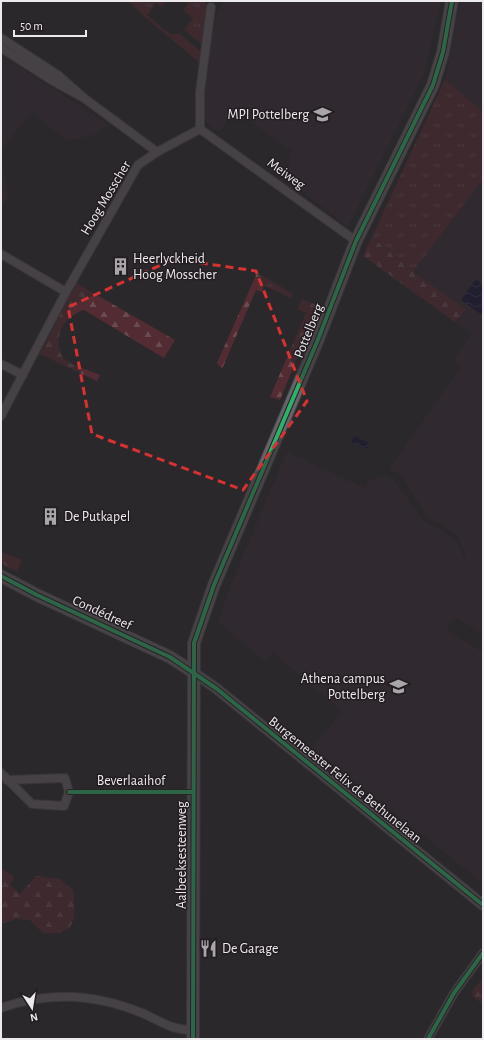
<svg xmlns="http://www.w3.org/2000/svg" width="484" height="1040" font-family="'Alegreya Sans',sans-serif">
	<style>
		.built { fill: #352b35 }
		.grass { fill: url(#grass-tufts) }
		.forest { fill: url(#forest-firs) }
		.water { fill: url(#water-waves) }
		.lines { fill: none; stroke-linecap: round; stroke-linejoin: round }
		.minor-casing { stroke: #474547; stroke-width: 10 }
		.tertiary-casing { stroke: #474547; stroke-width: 12 }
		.primary-casing { stroke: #474547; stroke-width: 14 }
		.minor { stroke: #646164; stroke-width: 8 }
		.tertiary { stroke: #646164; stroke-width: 10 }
		.primary { stroke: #676469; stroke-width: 12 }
		.cycleway-casing { stroke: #231d22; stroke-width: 6 }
		.cycleway { stroke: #2db169; stroke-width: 4 }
		.marked { fill: none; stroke: #d73232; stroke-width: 3; stroke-dasharray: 8 5; stroke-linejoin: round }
		.labels { text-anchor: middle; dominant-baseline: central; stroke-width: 3; stroke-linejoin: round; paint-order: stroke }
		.poi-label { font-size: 14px; fill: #edeaed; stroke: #231d22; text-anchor: start }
		.street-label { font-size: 14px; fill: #edeaed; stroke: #231d22 }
	</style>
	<defs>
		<pattern id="grass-tufts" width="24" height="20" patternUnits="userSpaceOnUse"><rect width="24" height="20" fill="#522c32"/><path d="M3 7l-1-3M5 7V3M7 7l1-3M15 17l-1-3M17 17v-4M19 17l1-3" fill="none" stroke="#6b4b50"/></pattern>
		<pattern id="forest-firs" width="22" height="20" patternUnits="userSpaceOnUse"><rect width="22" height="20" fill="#522c32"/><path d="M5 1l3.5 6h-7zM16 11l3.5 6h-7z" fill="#6b4b50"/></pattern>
		<pattern id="water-waves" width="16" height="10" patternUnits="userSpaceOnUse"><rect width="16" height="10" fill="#151337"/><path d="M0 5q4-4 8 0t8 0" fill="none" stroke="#373654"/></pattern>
	</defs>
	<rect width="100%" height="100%" fill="#2b282b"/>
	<!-- built -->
	<g class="built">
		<path d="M 224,1 L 441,1 L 424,74 L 348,227 L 282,175 L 291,161 L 287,158 L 292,151 L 234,110 L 219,132 L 211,128 L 205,119 L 204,97 L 214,20 Z"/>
		<path d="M 460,1 L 483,1 L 483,112 L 445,79 Z"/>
		<path d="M 1,55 L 109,125 L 109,126 L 106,129 L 103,127 L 97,134 L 67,141 L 32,112 L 1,150 Z"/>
		<path d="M 1,160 L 9,195 L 1,209 Z"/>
		<path d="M 483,179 L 483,633 L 447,613 L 455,618 L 446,631 L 483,652 L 483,880 L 479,880 L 312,747 L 342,712 L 273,652 L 265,661 L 218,622 L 230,586 L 287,452 L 365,488 L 370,480 L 386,475 L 393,479 L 424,521 L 455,539 L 468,566 L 458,535 L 428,518 L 401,475 L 389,469 L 461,367 L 453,361 L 472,333 L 455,322 L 465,309 L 413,272 Z"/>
	</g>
	<!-- grass -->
	<g class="grass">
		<path d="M 129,1 L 166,1 L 161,6 L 156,3 L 147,15 L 170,34 L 180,34 L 201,52 L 199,62 L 145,17 Z"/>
		<path d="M 186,1 L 204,1 L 206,4 L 204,46 L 184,30 L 193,18 L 183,10 L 189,3 Z"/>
		<path d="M 445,79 L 483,112 L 483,179 L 413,272 L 372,237 Z"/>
		<path d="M 268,279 L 293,294 L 291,298 L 265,286 Z"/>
	</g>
	<!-- forest -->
	<g class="forest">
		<path d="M 372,237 L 413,272 L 466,309 L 455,322 L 363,256 Z"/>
		<path d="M 257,273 L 268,279 L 262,292 L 256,290 L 222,369 L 217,363 Z"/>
		<path d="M 76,283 L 175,340 L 164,358 L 84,310 C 67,315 56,331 59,348 C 60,352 62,357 65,359 C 74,367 89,370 100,375 L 97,381 L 40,354 Z"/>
		<path d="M 302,299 L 318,306 L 280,400 L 270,397 L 306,313 L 297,309 Z"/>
		<path d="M 1,552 L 22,560 L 17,572 L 1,563 Z"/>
		<path d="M 1,868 L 14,877 L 10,885 L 20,894 L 36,876 L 60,879 L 73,890 C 74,904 79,927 62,932 C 56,934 48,933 43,933 L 30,920 L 16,919 L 1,924 Z"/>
		<path d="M 483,978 L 483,1004 L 472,996 L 473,990 Z"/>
	</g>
	<!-- water -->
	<g class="water">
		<path d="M 476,279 L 483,285 L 482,315 L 461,300 Z"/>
		<path d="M 354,436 L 369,443 L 367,449 L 351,442 Z"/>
	</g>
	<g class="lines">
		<defs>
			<g id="minor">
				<path d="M 1,38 L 58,75 L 84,98 L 53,81 L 1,48"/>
				<path d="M 84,98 L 157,152"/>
				<path d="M 200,129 L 356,241"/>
				<path d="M 200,129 L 200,92 L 211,7"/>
				<path d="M 1,254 L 66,292"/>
				<path d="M 1,364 L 23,375"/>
				<path d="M 1,416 L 66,292 L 138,165 L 157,152 L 200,129"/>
				<path d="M 1,773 L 32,804 L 64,806 L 69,792 L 65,778 L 7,780"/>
				<path d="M 1,1008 C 48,991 96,994 142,1013 C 161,1021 170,1030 193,1030"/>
				<path d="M 428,1039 L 454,993 L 483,953"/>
			</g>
			<path id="tertiary" d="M 193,672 L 217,689 L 483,905"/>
			<g id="primary">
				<path d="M 1,576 L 37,595 L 170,657 L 193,672"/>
				<path d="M 193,1039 L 194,643 L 214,585 L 317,342 L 356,241 L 433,85 L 443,52 L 452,1"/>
			</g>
		</defs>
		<!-- minor casing -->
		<use href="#minor" class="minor-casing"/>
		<!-- tertiary casing -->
		<use href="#tertiary" class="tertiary-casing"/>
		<!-- primary casing -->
		<use href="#primary" class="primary-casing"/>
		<!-- minor -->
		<use href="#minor" class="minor"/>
		<!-- tertiary -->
		<use href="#tertiary" class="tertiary"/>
		<!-- primary -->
		<use href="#primary" class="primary"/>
		<defs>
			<g id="cycleway">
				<path d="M 1,576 L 37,595 L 170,657 L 217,689 L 483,905"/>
				<path d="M 69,792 L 193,792"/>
				<path d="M 193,1039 L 194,643 L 214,585 L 317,342 L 356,241 L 433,85 L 443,52 L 452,1"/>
				<path d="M 428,1039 L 454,993 L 483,953"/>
			</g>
		</defs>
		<!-- cycleway casing -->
		<use href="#cycleway" class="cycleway-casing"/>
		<!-- cycleway -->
		<use href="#cycleway" class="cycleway"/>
	</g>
	<!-- marked area -->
	<path d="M0 0H484V1040H0ZM 174,259 L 256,271 L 307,401 L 243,490 L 92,434 L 68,307 Z" fill="#2b282b" fill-opacity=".55" fill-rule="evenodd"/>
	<path class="marked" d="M 174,259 L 256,271 L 307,401 L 243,490 L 92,434 L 68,307 Z"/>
	<!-- icons -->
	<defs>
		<symbol id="school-bare" viewBox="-9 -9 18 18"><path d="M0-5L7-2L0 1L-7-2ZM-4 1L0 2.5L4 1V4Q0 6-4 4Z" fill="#a9a6a9" stroke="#231d22" stroke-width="2.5" paint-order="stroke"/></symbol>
		<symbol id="building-bare" viewBox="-9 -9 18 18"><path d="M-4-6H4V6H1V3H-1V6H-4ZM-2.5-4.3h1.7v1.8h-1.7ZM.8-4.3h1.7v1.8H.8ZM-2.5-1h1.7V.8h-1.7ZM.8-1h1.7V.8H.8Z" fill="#a9a6a9" stroke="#231d22" stroke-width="2.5" paint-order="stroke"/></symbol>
		<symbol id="restaurant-bare" viewBox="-9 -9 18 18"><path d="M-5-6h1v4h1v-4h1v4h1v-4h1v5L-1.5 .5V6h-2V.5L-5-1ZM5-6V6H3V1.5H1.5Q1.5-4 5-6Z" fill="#a9a6a9" stroke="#231d22" stroke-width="2.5" paint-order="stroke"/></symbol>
	</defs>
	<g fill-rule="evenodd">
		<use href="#school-bare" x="310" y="102" width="25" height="25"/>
		<use href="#building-bare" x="108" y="254" width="25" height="25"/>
		<use href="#building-bare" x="38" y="504" width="25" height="25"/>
		<use href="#school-bare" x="386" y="674" width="25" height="25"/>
		<use href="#restaurant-bare" x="196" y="936" width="25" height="25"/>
	</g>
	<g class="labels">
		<!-- poi labels -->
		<g class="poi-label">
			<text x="309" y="115" text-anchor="end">MPI Pottelberg</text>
			<text x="133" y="259">Heerlyckheid<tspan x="133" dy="16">Hoog Mosscher</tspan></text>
			<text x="64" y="517">De Putkapel</text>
			<text x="385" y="679" text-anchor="end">Athena campus<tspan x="385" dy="16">Pottelberg</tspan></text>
			<text x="222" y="949">De Garage</text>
		</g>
		<!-- street labels -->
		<g class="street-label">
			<text transform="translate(286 174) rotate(36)">Meiweg</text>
			<text transform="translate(106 198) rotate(-59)">Hoog Mosscher</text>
			<text transform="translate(309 331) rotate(-68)">Pottelberg</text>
			<text transform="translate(102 613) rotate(25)">Condédreef</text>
			<text transform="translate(345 780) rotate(39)">Burgemeester Felix de Bethunelaan</text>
			<text x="131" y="781">Beverlaaihof</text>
			<text transform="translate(182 855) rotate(-90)">Aalbeeksesteenweg</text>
		</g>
	</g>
	<!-- border -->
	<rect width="484" height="1040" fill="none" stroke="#edeaed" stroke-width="4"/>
	<!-- north arrow -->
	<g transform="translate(32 1008) rotate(168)" stroke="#231d22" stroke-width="3" paint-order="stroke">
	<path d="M0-3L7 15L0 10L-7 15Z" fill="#edeaed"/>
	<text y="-6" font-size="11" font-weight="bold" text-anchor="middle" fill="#edeaed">N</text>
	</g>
	<!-- scale -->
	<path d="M14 30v6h72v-6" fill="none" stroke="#edeaed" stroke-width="2"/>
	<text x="20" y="30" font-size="12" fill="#edeaed" stroke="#231d22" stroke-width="3" paint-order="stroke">50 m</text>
</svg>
